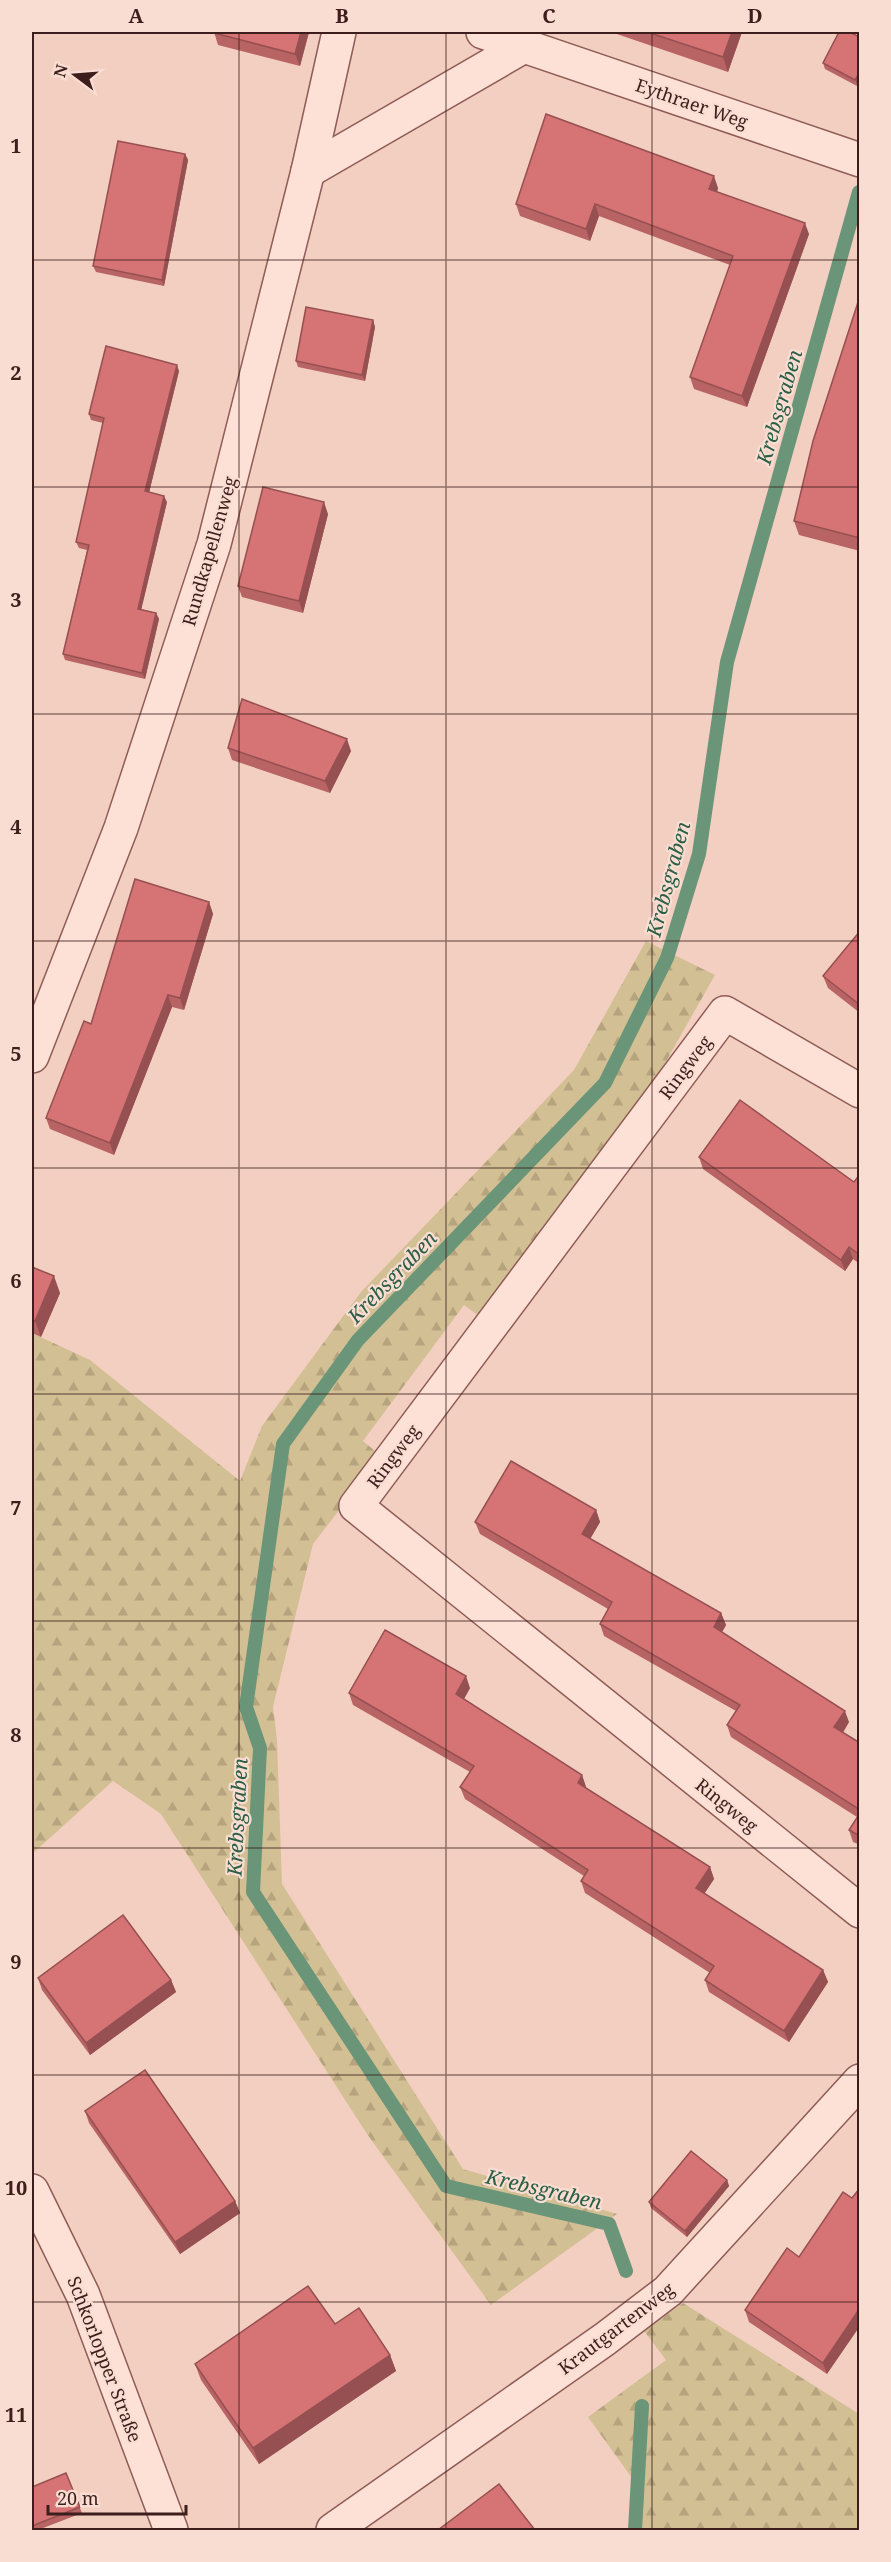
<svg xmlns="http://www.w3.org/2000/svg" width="891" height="2562" font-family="'Noto Serif',serif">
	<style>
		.forest { fill: url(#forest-firs) }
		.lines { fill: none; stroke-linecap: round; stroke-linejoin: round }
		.stream { stroke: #6a9578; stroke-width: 14 }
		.minor-casing { stroke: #8f5c56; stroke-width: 36 }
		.minor { stroke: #fde1d6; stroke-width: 33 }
		.wall { fill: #b86364 }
		.shaded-wall { fill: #965051 }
		.building { fill: #d67374; stroke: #965051; stroke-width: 1.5 }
		.grid { fill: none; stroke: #3d1e1c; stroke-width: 1.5; stroke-opacity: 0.55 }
		.labels { text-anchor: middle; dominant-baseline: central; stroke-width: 4.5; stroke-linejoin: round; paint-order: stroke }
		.street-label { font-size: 18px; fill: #3d1e1c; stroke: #f9ddd2 }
		.water-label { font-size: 20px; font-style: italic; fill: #2a5f45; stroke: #f9ddd2 }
		.neatline { fill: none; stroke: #3d1e1c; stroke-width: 2 }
		.grid-label { font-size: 20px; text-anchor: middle; font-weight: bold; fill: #3d1e1c }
	</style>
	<defs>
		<pattern id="forest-firs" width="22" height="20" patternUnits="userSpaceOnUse" patternTransform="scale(1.5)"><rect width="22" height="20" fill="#d3bf94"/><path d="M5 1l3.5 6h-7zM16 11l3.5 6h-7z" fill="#b6a47f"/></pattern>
	</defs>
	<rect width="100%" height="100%" fill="#f3cfc1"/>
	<!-- forest -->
	<g class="forest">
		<path d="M 646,941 L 715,975 L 639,1109 L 483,1319 L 464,1305 L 363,1441 L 381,1456 L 313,1544 L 273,1707 L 277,1740 L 282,1884 L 463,2169 L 617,2214 L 491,2305 L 367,2134 L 161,1814 L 113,1781 L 32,1854 L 32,1333 L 90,1360 L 240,1481 L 262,1426 L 361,1292 L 574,1070 Z"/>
		<path d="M 683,2303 L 859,2414 L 859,2530 L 635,2530 L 637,2485 L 588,2417 L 666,2360 L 644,2331 Z"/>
	</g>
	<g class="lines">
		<!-- stream -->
		<g class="stream">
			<path d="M 626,2271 L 609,2224 L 446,2186 L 253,1892 L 260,1748 L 246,1707 L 283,1444 L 358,1340 L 605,1083 L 667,958 L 699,854 L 727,662 L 859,192"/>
			<path d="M 635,2530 L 642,2406"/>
		</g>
		<defs>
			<g id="minor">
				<path d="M 483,32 L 860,160"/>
				<path d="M 308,171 L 524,46"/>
				<path d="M 32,1056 L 121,828 L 214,544 L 308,171 L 339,32"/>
				<path d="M 860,1091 L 725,1013 L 356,1506 L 860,1911"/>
				<path d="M 32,2191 L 83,2295 L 171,2530"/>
				<path d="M 333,2530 L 605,2339 L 668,2291 L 860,2081"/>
			</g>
		</defs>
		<!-- minor casing -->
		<use href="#minor" class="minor-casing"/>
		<!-- minor -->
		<use href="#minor" class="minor"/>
	</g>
	<!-- wall -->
	<g class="wall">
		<path d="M 214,32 L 309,32 L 300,66 L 218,45 Z"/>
		<path d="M 611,32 L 742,32 L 728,72 Z"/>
		<path d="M 839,32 L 857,86 L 825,69 L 823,63 Z"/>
		<path d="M 185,154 L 188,160 L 164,286 L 96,272 L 93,266 Z"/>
		<path d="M 718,188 L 717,192 L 809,234 L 747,407 L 694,389 L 690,377 L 730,265 L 599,216 L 590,241 L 520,216 L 516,204 Z"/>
		<path d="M 860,296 L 860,551 L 799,535 L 794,521 Z"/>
		<path d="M 373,320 L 375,327 L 365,381 L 298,367 L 296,361 Z"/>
		<path d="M 179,371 L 149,492 L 167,502 L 141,609 L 156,613 L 159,619 L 145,679 L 65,660 L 63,654 L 87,550 L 79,548 L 76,542 L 103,423 L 91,420 L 89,414 Z"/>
		<path d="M 328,514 L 303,613 L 242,597 L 238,586 Z"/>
		<path d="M 228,748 L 351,751 L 330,793 L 232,760 Z"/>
		<path d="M 209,902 L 213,914 L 184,1010 L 172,1007 L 114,1155 L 50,1129 L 46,1118 L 91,1024 Z"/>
		<path d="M 860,931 L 860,1013 L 828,988 L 823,976 Z"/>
		<path d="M 699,1157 L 854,1182 L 860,1174 L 860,1264 L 853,1259 L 845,1271 L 703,1169 Z"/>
		<path d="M 32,1267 L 60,1293 L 41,1337 L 32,1333 Z"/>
		<path d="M 596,1510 L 600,1522 L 590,1539 L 721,1613 L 726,1625 L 722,1632 L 849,1722 L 843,1733 L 860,1743 L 860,1845 L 853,1842 L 849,1830 L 857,1817 L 731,1737 L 727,1725 L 736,1711 L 604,1636 L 600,1624 L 608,1609 L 480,1534 L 475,1522 Z"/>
		<path d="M 470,1688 L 464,1699 L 582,1775 L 586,1787 L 586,1788 L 710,1867 L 714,1879 L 704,1894 L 823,1970 L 828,1982 L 789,2042 L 709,1992 L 705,1980 L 710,1973 L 585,1893 L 581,1881 L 584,1876 L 465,1799 L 460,1787 L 470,1772 L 353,1705 L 349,1693 Z"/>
		<path d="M 38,1978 L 171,1980 L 176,1992 L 90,2055 L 42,1990 Z"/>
		<path d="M 85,2111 L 235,2201 L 240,2213 L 180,2254 L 89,2123 Z"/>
		<path d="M 727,2180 L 729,2186 L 687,2237 L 651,2208 L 649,2202 Z"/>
		<path d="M 852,2198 L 827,2374 L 749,2322 L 745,2310 L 799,2257 Z"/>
		<path d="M 335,2324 L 390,2355 L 396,2371 L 259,2464 L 201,2380 L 195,2364 Z"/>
		<path d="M 66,2473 L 82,2513 L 38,2530 L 32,2530 L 32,2487 Z"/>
	</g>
	<!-- shaded-wall -->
	<g class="shaded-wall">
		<path d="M 301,32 L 309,32 L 300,66 L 295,54 Z"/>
		<path d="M 732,32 L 742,32 L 728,72 L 723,57 Z"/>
		<path d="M 860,71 L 860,82 L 857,86 L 855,80 Z"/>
		<path d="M 185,154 L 188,160 L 164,286 L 162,280 Z"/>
		<path d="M 714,176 L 718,188 L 714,201 L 709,189 Z"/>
		<path d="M 595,204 L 599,216 L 590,241 L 586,229 Z"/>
		<path d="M 805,223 L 809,234 L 747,407 L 742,396 Z"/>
		<path d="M 373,320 L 375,327 L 365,381 L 362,375 Z"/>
		<path d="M 177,365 L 179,371 L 148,497 L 145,491 Z"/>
		<path d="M 164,496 L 167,502 L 140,615 L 138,609 Z"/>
		<path d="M 324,502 L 328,514 L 303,613 L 299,601 Z"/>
		<path d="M 156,613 L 159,619 L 145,679 L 142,673 Z"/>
		<path d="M 347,739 L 351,751 L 330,793 L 325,781 Z"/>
		<path d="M 209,902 L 213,914 L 184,1010 L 180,998 Z"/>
		<path d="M 168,995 L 172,1007 L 114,1155 L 110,1143 Z"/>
		<path d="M 849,1247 L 853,1259 L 845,1271 L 841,1260 Z"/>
		<path d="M 54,1276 L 60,1293 L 41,1337 L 35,1321 Z"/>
		<path d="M 596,1510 L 600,1522 L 586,1546 L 582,1534 Z"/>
		<path d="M 721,1613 L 726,1625 L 718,1639 L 714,1627 Z"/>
		<path d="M 466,1676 L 470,1688 L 460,1706 L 456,1694 Z"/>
		<path d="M 845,1711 L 849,1722 L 838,1739 L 834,1727 Z"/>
		<path d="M 582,1775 L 586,1787 L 582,1794 L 578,1783 Z"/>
		<path d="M 710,1867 L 714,1879 L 700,1900 L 696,1888 Z"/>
		<path d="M 823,1970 L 828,1982 L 789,2042 L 784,2031 Z"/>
		<path d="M 171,1980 L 176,1992 L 90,2055 L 86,2043 Z"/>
		<path d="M 727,2180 L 729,2186 L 687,2237 L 685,2231 Z"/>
		<path d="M 235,2201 L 240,2213 L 180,2254 L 175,2242 Z"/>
		<path d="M 860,2308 L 860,2326 L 827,2374 L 823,2363 Z"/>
		<path d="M 390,2355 L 396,2371 L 259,2464 L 253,2448 Z"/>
	</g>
	<!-- building -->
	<g class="building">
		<path d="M 214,32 L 301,32 L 295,54 L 214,33 Z"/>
		<path d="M 647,32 L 732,32 L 723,57 Z"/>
		<path d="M 839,32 L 849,32 L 860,37 L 860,71 L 855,80 L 823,63 Z"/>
		<path d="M 546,114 L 714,176 L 709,189 L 805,223 L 742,396 L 690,377 L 733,256 L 595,204 L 586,229 L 516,204 Z"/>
		<path d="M 118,141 L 185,154 L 162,280 L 93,266 Z"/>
		<path d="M 860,296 L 860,538 L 794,521 L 813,441 Z"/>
		<path d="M 306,307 L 373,320 L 362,375 L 296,361 Z"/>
		<path d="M 106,346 L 177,365 L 145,491 L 164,496 L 138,609 L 156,613 L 142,673 L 63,654 L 89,545 L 76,542 L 104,418 L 89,414 Z"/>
		<path d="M 263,487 L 324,502 L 299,601 L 238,586 Z"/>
		<path d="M 242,699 L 347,739 L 325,781 L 228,748 Z"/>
		<path d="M 135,879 L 209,902 L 180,998 L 168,995 L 110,1143 L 46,1118 L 84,1021 L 91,1024 Z"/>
		<path d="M 860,931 L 860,1005 L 823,976 Z"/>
		<path d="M 740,1100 L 854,1182 L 860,1174 L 860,1255 L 849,1247 L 841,1260 L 699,1157 Z"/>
		<path d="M 32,1267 L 54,1276 L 35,1321 L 32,1320 Z"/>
		<path d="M 511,1461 L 596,1510 L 582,1534 L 721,1613 L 714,1627 L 845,1711 L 834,1727 L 860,1743 L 860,1810 L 727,1725 L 740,1705 L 600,1624 L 612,1602 L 475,1522 Z"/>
		<path d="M 385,1630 L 466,1676 L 456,1694 L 582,1775 L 578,1783 L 710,1867 L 696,1888 L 823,1970 L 784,2031 L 705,1980 L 714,1966 L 581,1881 L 588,1870 L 460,1787 L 474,1766 L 349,1693 Z"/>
		<path d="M 860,1813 L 860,1836 L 849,1830 Z"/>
		<path d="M 123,1915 L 171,1980 L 86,2043 L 38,1978 Z"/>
		<path d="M 145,2070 L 235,2201 L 175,2242 L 85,2111 Z"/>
		<path d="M 691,2151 L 727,2180 L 685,2231 L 649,2202 Z"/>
		<path d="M 860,2188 L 860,2308 L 823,2363 L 745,2310 L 787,2248 L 799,2257 L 843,2192 L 852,2198 Z"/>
		<path d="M 308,2286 L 335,2324 L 359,2308 L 390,2355 L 253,2448 L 195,2364 Z"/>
		<path d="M 66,2473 L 80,2507 L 32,2526 L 32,2487 Z"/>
		<path d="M 499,2484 L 535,2530 L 438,2530 Z"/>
	</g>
	<!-- grid -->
	<path class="grid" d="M 239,32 L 239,2530M 446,32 L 446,2530M 652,32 L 652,2530M 32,260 L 860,260M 32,487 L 860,487M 32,714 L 860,714M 32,941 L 860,941M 32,1168 L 860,1168M 32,1394 L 860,1394M 32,1621 L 860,1621M 32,1848 L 860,1848M 32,2075 L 860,2075M 32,2302 L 860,2302"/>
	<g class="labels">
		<!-- street labels -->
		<g class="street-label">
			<text transform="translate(692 103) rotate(19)">Eythraer Weg</text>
			<text transform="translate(209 551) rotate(-74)">Rundkapellenweg</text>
			<text transform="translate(685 1067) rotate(-53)">Ringweg</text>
			<text transform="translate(393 1456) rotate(-53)">Ringweg</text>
			<text transform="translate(727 1805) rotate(39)">Ringweg</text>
			<text transform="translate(616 2328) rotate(-37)">Krautgartenweg</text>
			<text transform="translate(105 2359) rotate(69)">Schkorlopper Straße</text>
		</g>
		<!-- water labels -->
		<g class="water-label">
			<text transform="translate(779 407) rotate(-74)">Krebsgraben</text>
			<text transform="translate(668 879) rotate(-75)">Krebsgraben</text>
			<text transform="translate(392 1277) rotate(-46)">Krebsgraben</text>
			<text transform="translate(237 1817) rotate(-87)">Krebsgraben</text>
			<text transform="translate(544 2189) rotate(13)">Krebsgraben</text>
		</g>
	</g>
	<!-- border -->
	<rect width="891" height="2562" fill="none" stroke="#f9ddd2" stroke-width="66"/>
	<!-- north arrow -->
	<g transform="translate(75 75) rotate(286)" stroke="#f9ddd2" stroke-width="4.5" paint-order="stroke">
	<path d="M0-4.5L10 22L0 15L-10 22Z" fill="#3d1e1c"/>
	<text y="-9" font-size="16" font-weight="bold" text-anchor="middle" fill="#3d1e1c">N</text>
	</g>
	<!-- scale -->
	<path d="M48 2505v9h138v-9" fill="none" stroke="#3d1e1c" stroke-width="3"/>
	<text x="57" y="2505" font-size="18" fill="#3d1e1c" stroke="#f9ddd2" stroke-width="4.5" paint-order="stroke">20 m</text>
	<rect x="33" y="33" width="825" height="2496" class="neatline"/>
	<g class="grid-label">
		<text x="136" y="23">A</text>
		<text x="342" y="23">B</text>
		<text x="549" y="23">C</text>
		<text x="755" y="23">D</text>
		<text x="16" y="153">1</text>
		<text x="16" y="380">2</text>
		<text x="16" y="607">3</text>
		<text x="16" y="834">4</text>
		<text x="16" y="1061">5</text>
		<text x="16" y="1288">6</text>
		<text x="16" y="1515">7</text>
		<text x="16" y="1742">8</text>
		<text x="16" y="1969">9</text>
		<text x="16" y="2195">10</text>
		<text x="16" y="2422">11</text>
	</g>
</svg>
